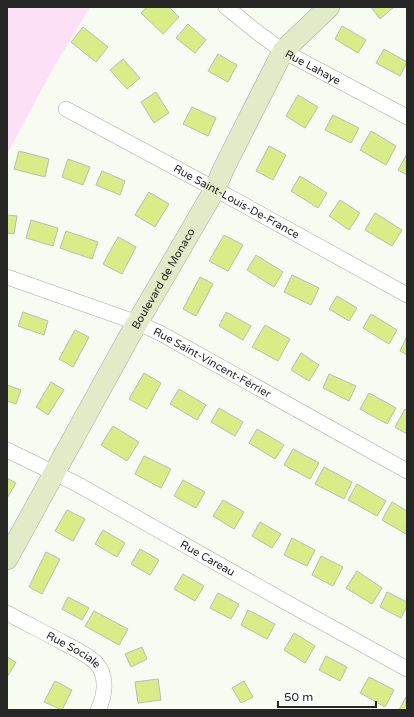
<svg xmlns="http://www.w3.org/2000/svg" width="414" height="717" font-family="'Varela Round',sans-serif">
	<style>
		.green { fill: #fde0f6 }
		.building { fill: #d8ed87; stroke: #babcb3 }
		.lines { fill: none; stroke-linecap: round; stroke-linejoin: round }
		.street-casing { stroke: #aaaca3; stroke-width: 16 }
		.secondary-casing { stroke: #aaaca3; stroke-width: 22 }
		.street { stroke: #fff; stroke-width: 15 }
		.secondary { stroke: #e3eac7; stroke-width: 21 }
		.labels { text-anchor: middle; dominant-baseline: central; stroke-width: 3.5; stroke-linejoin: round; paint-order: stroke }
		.street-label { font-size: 11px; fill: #262724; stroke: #fff }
	</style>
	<rect width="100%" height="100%" fill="#f8fbf1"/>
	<!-- green -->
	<path class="green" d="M 7,7 L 90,7 L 51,72 L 7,154 Z"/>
	<!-- building -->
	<g class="building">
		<path d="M 147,7 L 169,7 L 179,17 L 163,34 L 141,13 Z"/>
		<path d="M 371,7 L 394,7 L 380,19 Z"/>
		<path d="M 188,24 L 206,40 L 195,53 L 176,38 Z"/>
		<path d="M 342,26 L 366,40 L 358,53 L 335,39 Z"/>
		<path d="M 83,27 L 108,47 L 96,62 L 71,42 Z"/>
		<path d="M 384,49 L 407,62 L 400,76 L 376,63 Z"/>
		<path d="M 218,54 L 237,65 L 228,82 L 208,71 Z"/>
		<path d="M 123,59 L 140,78 L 127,89 L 110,70 Z"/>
		<path d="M 156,92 L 169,113 L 154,123 L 141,102 Z"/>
		<path d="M 298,95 L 318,107 L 305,128 L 286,116 Z"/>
		<path d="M 192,107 L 216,118 L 208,136 L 183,124 Z"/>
		<path d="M 333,115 L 359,128 L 351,143 L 325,130 Z"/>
		<path d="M 371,131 L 396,146 L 386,165 L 360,150 Z"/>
		<path d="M 269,146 L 286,155 L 273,180 L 256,171 Z"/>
		<path d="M 19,151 L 49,159 L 45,177 L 14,169 Z"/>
		<path d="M 407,154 L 407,175 L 398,170 Z"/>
		<path d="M 68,159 L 90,167 L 83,185 L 62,177 Z"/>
		<path d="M 102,171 L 125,181 L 120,195 L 96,185 Z"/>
		<path d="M 300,176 L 327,193 L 318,208 L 291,191 Z"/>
		<path d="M 149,192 L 169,204 L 155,227 L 135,215 Z"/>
		<path d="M 340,200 L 360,213 L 349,230 L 329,216 Z"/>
		<path d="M 375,213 L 402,230 L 392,246 L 365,230 Z"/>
		<path d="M 7,215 L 17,216 L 14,234 L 7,233 Z"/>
		<path d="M 31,220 L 58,228 L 53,246 L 26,238 Z"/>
		<path d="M 66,231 L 98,242 L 92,259 L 60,248 Z"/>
		<path d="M 224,235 L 243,245 L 228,271 L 209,261 Z"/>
		<path d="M 118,237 L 136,247 L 122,274 L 103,264 Z"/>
		<path d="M 256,255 L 283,272 L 274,287 L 247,270 Z"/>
		<path d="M 292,275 L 319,288 L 311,305 L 284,292 Z"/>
		<path d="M 200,277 L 213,284 L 196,316 L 183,309 Z"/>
		<path d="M 337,296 L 357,308 L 349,321 L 329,309 Z"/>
		<path d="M 23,312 L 48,321 L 44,335 L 18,326 Z"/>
		<path d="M 226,312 L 251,326 L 243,340 L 219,326 Z"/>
		<path d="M 371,314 L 397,330 L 389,344 L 363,328 Z"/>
		<path d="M 265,325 L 290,339 L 278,361 L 252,347 Z"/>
		<path d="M 75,330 L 89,337 L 73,367 L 59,359 Z"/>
		<path d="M 407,336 L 407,355 L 400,351 Z"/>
		<path d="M 301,353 L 319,365 L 309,381 L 291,370 Z"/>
		<path d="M 144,373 L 161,383 L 147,409 L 129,399 Z"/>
		<path d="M 329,374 L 356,386 L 349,401 L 323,388 Z"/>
		<path d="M 51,382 L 64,390 L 48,415 L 36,407 Z"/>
		<path d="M 7,385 L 21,390 L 16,404 L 7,401 Z"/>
		<path d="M 179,389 L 206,405 L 197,420 L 170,404 Z"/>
		<path d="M 369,393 L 396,408 L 387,424 L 360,409 Z"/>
		<path d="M 219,408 L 243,422 L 235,436 L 211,422 Z"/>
		<path d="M 405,409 L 407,411 L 407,434 L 395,427 Z"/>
		<path d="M 113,426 L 139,442 L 127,461 L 101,445 Z"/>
		<path d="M 257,429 L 284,445 L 275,459 L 249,443 Z"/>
		<path d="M 293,449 L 319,463 L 310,479 L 284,465 Z"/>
		<path d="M 144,456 L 171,469 L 161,488 L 135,474 Z"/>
		<path d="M 324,467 L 352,482 L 344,499 L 315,484 Z"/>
		<path d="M 7,478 L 16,483 L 7,498 Z"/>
		<path d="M 183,480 L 205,492 L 196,508 L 174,496 Z"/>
		<path d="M 357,484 L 386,501 L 377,516 L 348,500 Z"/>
		<path d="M 223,500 L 244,512 L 234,529 L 213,516 Z"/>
		<path d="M 392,502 L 407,511 L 406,534 L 382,520 Z"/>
		<path d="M 67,510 L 85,519 L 73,541 L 55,531 Z"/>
		<path d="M 260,522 L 281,534 L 272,548 L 252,536 Z"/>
		<path d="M 103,530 L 125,543 L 117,557 L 95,544 Z"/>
		<path d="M 292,538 L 315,550 L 307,566 L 284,555 Z"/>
		<path d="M 140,549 L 159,560 L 150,575 L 131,564 Z"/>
		<path d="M 46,552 L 60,559 L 42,594 L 29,587 Z"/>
		<path d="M 321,556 L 343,567 L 333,586 L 312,575 Z"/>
		<path d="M 357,571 L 382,588 L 372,604 L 346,588 Z"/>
		<path d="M 183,574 L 204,586 L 195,601 L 174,589 Z"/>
		<path d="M 387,592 L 407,602 L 407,606 L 401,618 L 380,607 Z"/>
		<path d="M 218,593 L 239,604 L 231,619 L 210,608 Z"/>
		<path d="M 68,597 L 89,608 L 82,620 L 62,609 Z"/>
		<path d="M 248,610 L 275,624 L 267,639 L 241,625 Z"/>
		<path d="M 94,611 L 128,629 L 119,645 L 85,626 Z"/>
		<path d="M 294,633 L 315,646 L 305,663 L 284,650 Z"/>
		<path d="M 142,647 L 147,659 L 131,667 L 125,654 Z"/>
		<path d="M 326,656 L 347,667 L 340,681 L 319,670 Z"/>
		<path d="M 7,657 L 16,662 L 7,677 Z"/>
		<path d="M 369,677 L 394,690 L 385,707 L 360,693 Z"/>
		<path d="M 158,679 L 161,700 L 138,703 L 135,682 Z"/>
		<path d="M 55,681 L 72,690 L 62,710 L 44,702 Z"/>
		<path d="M 244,681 L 253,697 L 241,703 L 232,688 Z"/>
		<path d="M 406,697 L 407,710 L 399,710 Z"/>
	</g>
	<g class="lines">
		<defs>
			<g id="street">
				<path id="s1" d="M 226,7 L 258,33 L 283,51 L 407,117"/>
				<path id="s2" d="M 66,109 L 215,189 L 407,295"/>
				<path id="s3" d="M 7,277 L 138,323 L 160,333 L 407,471"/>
				<path id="s4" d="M 7,450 L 77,484 L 282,600 L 407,669"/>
				<path id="s5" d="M 7,613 C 25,623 44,632 62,642 C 73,648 87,654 96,663 C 108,676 105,696 98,710"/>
			</g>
			<g id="secondary">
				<path id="s6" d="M 7,559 L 129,337 L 215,189 L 223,170 L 283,51 L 329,7"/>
			</g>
		</defs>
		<!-- street casing -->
		<use href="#street" class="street-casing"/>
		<!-- secondary casing -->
		<use href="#secondary" class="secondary-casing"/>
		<!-- street -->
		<use href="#street" class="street"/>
		<!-- secondary -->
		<use href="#secondary" class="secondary"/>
	</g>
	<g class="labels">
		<!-- street labels -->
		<g class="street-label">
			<text stroke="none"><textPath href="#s1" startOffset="106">Rue Lahaye</textPath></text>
			<text stroke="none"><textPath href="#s2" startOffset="194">Rue Saint-Louis-De-France</textPath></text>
			<text stroke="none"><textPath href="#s6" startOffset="321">Boulevard de Monaco</textPath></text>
			<text stroke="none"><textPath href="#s3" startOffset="223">Rue Saint-Vincent-Férrier</textPath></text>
			<text stroke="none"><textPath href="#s4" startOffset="228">Rue Careau</textPath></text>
			<text stroke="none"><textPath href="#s5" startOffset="76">Rue Sociale</textPath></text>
		</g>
	</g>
	<!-- border -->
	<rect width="414" height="717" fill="none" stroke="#262724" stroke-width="16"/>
	<!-- scale -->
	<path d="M278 701v6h98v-6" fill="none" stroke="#262724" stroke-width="2"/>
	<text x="284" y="701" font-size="12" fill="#262724" stroke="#ffffff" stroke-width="3" paint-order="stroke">50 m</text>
</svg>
